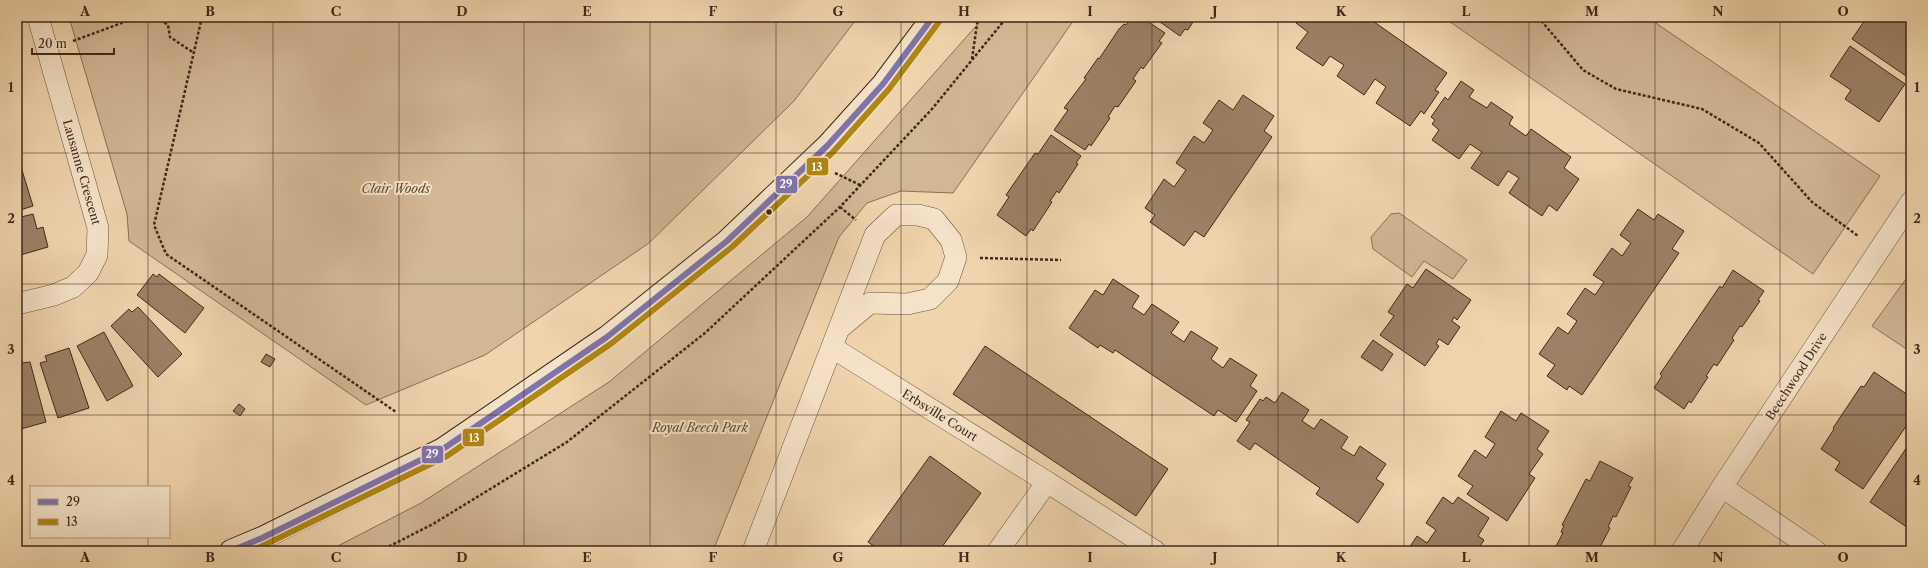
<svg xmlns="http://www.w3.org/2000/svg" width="1928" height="568" font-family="'Libre Caslon Text',serif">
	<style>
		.green { fill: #d2b793; stroke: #897056 }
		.building { fill: #9c8166; stroke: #40281a }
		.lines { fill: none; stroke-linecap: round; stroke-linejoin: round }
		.minor-casing { stroke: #6c533e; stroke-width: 22 }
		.secondary-casing { stroke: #40281a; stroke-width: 24 }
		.path { stroke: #40281a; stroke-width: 2.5; stroke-dasharray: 3 2; stroke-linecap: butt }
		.minor { stroke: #f5e3c9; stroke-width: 21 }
		.secondary { stroke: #f5e3c9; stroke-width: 22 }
		.bus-1-casing { stroke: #f5e3c9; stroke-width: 9 }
		.bus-2-casing { stroke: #f5e3c9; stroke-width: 9 }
		.bus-1 { stroke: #7e74ae; stroke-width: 6 }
		.bus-2 { stroke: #b1870f; stroke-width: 6 }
		.grid { fill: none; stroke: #40281a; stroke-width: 1; stroke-opacity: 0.55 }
		.bus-dot { fill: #40281a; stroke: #f5e3c9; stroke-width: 1.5 }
		.labels { text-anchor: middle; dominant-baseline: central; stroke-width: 4; stroke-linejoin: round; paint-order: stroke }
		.street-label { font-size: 12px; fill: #40281a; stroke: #f5e3c9 }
		.park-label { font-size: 12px; font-style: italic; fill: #5d4532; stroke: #f5e3c9 }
		.line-badge { stroke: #f5e3c9; stroke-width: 1.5 }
		.badge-label { font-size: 11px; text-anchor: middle; font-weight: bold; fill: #fff }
		.neatline { fill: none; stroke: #40281a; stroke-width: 1.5 }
		.grid-label { font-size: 13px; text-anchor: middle; font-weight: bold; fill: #40281a }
	</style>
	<rect width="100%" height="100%" fill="#f0d4ac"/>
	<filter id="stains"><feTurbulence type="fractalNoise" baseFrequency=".005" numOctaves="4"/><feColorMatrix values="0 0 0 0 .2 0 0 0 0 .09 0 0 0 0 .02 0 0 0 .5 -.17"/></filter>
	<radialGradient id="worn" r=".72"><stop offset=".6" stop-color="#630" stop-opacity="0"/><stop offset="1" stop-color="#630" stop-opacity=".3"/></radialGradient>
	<!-- green -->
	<g class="green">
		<path d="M 69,17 L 858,17 L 794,101 L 649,243 L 485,355 L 366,405 L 129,241 L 127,214 Z"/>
		<path d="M 984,17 L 1076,17 L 953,193 L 901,191 L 867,203 L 839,237 L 713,551 L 328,551 L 421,503 L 609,382 L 807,217 Z"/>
		<path d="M 1443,17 L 1647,17 L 1880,176 L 1813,274 Z"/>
		<path d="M 1399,213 L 1467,260 L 1453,279 L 1424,261 L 1412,277 L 1373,249 L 1371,237 L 1391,214 Z"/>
		<path d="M 1911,272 L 1911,352 L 1872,326 Z"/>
	</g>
	<!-- building -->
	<g class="building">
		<path d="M 1132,17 L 1141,17 L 1165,33 L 1159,41 L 1162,43 L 1143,69 L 1141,67 L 1133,79 L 1136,81 L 1118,107 L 1115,106 L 1108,117 L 1110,118 L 1091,146 L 1089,144 L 1085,150 L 1054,130 L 1068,110 L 1064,108 L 1086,79 L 1084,78 L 1098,58 L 1099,59 L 1119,29 L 1124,24 L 1126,25 Z"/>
		<path d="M 1153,17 L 1196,17 L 1188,30 L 1185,29 L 1180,36 Z"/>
		<path d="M 1300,17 L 1367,17 L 1447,73 L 1435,90 L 1439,92 L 1424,114 L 1421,111 L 1410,126 L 1376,103 L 1386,87 L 1375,79 L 1364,95 L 1337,76 L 1344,65 L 1330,56 L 1323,66 L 1296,48 L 1308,32 L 1296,23 Z"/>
		<path d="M 1867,17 L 1899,17 L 1911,25 L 1911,75 L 1909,78 L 1852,39 Z"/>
		<path d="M 1850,46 L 1905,84 L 1879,122 L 1845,99 L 1851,90 L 1830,76 Z"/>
		<path d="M 1461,81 L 1474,90 L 1469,97 L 1487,108 L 1491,102 L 1513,117 L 1509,124 L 1526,136 L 1531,129 L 1571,157 L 1564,168 L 1579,179 L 1557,211 L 1549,205 L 1542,216 L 1509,193 L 1519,178 L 1508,171 L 1498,186 L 1471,168 L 1482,152 L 1470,144 L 1459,159 L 1432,140 L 1439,130 L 1432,124 L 1435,120 L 1431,117 L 1445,97 L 1448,100 Z"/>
		<path d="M 1243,95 L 1274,116 L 1264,131 L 1272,137 L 1204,237 L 1195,231 L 1184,246 L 1150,222 L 1155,215 L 1145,208 L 1164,179 L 1174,187 L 1186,170 L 1176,163 L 1194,136 L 1204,143 L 1213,130 L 1203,123 L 1219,100 L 1233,110 Z"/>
		<path d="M 1051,135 L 1081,156 L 1076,163 L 1078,164 L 1059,193 L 1057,191 L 1050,201 L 1052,202 L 1033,231 L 1031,229 L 1026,236 L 997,215 L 1009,197 L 1006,195 L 1035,153 L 1038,154 Z"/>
		<path d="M 21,167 L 33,206 L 17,211 L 17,168 Z"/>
		<path d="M 1638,209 L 1654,220 L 1658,214 L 1684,231 L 1672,249 L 1679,253 L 1582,395 L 1569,386 L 1567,390 L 1547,376 L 1555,365 L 1539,354 L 1558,327 L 1568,334 L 1577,321 L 1567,314 L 1585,288 L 1595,295 L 1604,282 L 1593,275 L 1612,248 L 1622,256 L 1631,243 L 1620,235 Z"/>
		<path d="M 33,214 L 37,229 L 43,227 L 48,247 L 17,256 L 17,218 Z"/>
		<path d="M 1426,269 L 1471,300 L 1457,320 L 1454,317 L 1452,321 L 1460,327 L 1448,345 L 1439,339 L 1436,344 L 1439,346 L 1425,366 L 1380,335 L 1394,316 L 1388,312 L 1407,284 L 1413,288 Z"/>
		<path d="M 1733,270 L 1764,291 L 1758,300 L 1760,301 L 1742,327 L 1740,326 L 1732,338 L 1734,340 L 1717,366 L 1714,364 L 1706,376 L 1708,377 L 1691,403 L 1689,401 L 1684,409 L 1654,388 L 1662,376 L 1660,374 L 1720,286 L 1722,288 Z"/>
		<path d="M 153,274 L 157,277 L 159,274 L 204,308 L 185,333 L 137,295 Z"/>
		<path d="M 1113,279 L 1139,296 L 1132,307 L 1144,315 L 1152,304 L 1179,322 L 1171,333 L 1184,342 L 1191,331 L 1218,348 L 1211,359 L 1223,368 L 1230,358 L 1257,375 L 1250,386 L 1257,391 L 1236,422 L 1218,410 L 1214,416 L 1115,350 L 1113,353 L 1100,345 L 1098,348 L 1069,328 L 1095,290 L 1103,295 Z"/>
		<path d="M 138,307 L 182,354 L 158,377 L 111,326 L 129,309 L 132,312 Z"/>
		<path d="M 104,332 L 133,386 L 107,401 L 77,346 Z"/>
		<path d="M 1373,340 L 1393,354 L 1382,371 L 1361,357 Z"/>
		<path d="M 985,346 L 1168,469 L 1136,516 L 953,394 Z"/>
		<path d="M 69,348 L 89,408 L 58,418 L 40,363 L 47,361 L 45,356 Z"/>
		<path d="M 266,354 L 275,359 L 270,367 L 261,362 Z"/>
		<path d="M 22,360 L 22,363 L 30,362 L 46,422 L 17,430 L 17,362 Z"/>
		<path d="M 1874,372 L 1911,397 L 1906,407 L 1911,410 L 1911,419 L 1863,489 L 1835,470 L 1840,462 L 1821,449 L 1834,429 L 1833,428 L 1861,386 L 1864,387 Z"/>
		<path d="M 1282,392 L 1309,410 L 1302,421 L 1314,429 L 1321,419 L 1348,437 L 1341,448 L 1354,456 L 1360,446 L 1386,464 L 1376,479 L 1384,484 L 1358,523 L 1316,494 L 1320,488 L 1255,443 L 1250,450 L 1237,441 L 1250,422 L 1246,420 L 1260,399 L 1263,401 L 1266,397 L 1275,403 Z"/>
		<path d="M 239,404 L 245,409 L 240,416 L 233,411 Z"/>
		<path d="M 1501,411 L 1516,421 L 1521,413 L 1549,431 L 1537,449 L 1543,454 L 1529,474 L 1535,478 L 1507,521 L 1467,494 L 1473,486 L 1458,476 L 1475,450 L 1486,458 L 1495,444 L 1485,437 Z"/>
		<path d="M 1911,441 L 1911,530 L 1870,502 Z"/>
		<path d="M 930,456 L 981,493 L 939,551 L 881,551 L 868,542 Z"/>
		<path d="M 1600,461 L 1633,478 L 1628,486 L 1631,487 L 1616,517 L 1613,516 L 1608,527 L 1610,528 L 1598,551 L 1562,551 L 1555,548 L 1563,533 L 1561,532 L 1564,526 L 1562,525 L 1586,479 L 1590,481 Z"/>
		<path d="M 1443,497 L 1453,504 L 1458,497 L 1489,518 L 1478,536 L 1484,540 L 1477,551 L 1407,551 L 1417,536 L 1427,543 L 1436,530 L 1426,523 Z"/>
	</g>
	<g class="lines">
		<defs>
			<g id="minor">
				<path d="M 17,304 L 54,295 L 73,287 L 88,273 L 97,255 L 98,228 L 38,17"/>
				<path d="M 833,348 L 1047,482 L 998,551"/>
				<path d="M 1047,482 L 1155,551"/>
				<path d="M 1722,487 L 1816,551"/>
				<path d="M 753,551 L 875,235 L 896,215 L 918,215 L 934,219 L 951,240 L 956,257 L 948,281 L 930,299 L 907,304 L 870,303 L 841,327"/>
				<path d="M 1682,551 L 1722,487 L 1911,202"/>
			</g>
			<path id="secondary" d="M 231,551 L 262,538 L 443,449 L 607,337 L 727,241 L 827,146 L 883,84 L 933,17"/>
		</defs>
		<!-- minor casing -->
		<use href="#minor" class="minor-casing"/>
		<!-- secondary casing -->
		<use href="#secondary" class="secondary-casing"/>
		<!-- path -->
		<g class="path">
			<path d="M 156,17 L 168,25 L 170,37 L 194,53"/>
			<path d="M 202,17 L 154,225 L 166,254 L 396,412"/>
			<path d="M 1538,17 L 1583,70 L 1616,89 L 1702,109 L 1759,143 L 1812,202 L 1858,236"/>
			<path d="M 73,41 L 138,17"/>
			<path d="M 972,59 L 978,17"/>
			<path d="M 835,173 L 860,185"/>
			<path d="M 840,207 L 856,220"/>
			<path d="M 980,258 L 1061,260"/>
			<path d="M 380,551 L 433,524 L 567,442 L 705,333 L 840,207 L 932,109 L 1007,17"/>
		</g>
		<!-- minor -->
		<use href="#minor" class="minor"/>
		<!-- secondary -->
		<use href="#secondary" class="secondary"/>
		<defs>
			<path id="bus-1" d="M 231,551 L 262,538 L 443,449 L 607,337 L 727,241 L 827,146 L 883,84 L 933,17"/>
			<path id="bus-2" d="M 252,551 L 447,456 L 612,343 L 732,247 L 833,152 L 889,89 L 939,22"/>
		</defs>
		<!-- bus-1 casing -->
		<use href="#bus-1" class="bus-1-casing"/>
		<!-- bus-2 casing -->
		<use href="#bus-2" class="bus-2-casing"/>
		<!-- bus-1 -->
		<use href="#bus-1" class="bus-1"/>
		<!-- bus-2 -->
		<use href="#bus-2" class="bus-2"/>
	</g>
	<!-- grid -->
	<path class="grid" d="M 148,17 L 148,487M 273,17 L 273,551M 399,17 L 399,551M 524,17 L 524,551M 650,17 L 650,551M 776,17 L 776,551M 901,17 L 901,551M 1027,17 L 1027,551M 1152,17 L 1152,551M 1278,17 L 1278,551M 1404,17 L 1404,551M 1529,17 L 1529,551M 1655,17 L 1655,551M 1780,17 L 1780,551M 17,153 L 1911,153M 17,284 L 1911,284M 17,415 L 1911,415M 148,537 L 148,551"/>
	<!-- markers -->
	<circle class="bus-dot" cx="769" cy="212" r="3.5"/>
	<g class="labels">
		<!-- street labels -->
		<g class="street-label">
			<text transform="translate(82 172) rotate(74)">Lausanne Crescent</text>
			<text transform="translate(1796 376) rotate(-57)">Beechwood Drive</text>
			<text transform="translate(940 415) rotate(32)">Erbsville Court</text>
		</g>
		<!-- park labels -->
		<g class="park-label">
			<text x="396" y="188">Clair Woods</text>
			<text x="700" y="427">Royal Beech Park</text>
		</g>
	</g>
	<g class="line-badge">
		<rect x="806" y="157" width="23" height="19" rx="4" fill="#b1870f"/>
		<rect x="775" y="175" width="23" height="19" rx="4" fill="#7e74ae"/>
		<rect x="462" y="428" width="23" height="19" rx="4" fill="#b1870f"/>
		<rect x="421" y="445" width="23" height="19" rx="4" fill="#7e74ae"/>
	</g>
	<g class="badge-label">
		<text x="817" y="171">13</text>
		<text x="786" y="188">29</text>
		<text x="474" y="442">13</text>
		<text x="432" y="458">29</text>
	</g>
	<!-- margin -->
	<rect width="1928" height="568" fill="none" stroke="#f0d4ac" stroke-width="44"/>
	<!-- legend -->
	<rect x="30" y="486" width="140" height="52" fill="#f5e3c9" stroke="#ad9883"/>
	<rect x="38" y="499" width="20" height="6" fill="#7e74ae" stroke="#ad9883"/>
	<text x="66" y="506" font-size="12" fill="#40281a">29</text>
	<rect x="38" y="519" width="20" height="6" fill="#b1870f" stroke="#ad9883"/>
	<text x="66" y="526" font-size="12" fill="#40281a">13</text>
	<!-- scale -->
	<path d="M32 48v6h82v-6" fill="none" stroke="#40281a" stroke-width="2"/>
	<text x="38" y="48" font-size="12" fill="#40281a" stroke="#f5e3c9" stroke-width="3" paint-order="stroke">20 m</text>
	<rect x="22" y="22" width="1884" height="524" class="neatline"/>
	<g class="grid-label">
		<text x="85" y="16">A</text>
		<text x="210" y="16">B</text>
		<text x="336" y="16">C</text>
		<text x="462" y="16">D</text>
		<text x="587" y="16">E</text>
		<text x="713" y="16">F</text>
		<text x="838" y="16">G</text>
		<text x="964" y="16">H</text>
		<text x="1090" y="16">I</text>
		<text x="1215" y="16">J</text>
		<text x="1341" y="16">K</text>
		<text x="1466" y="16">L</text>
		<text x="1592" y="16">M</text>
		<text x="1718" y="16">N</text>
		<text x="1843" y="16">O</text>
		<text x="11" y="92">1</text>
		<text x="1917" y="92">1</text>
		<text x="11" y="223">2</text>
		<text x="1917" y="223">2</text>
		<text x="11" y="354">3</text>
		<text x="1917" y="354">3</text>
		<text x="11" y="485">4</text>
		<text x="1917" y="485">4</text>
		<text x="85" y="562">A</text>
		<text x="210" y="562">B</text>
		<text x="336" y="562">C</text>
		<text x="462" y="562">D</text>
		<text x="587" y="562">E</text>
		<text x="713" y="562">F</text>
		<text x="838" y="562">G</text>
		<text x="964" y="562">H</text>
		<text x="1090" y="562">I</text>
		<text x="1215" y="562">J</text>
		<text x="1341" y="562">K</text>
		<text x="1466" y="562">L</text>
		<text x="1592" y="562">M</text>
		<text x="1718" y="562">N</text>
		<text x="1843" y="562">O</text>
	</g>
	<rect width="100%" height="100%" filter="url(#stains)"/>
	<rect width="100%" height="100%" fill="url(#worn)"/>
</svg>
